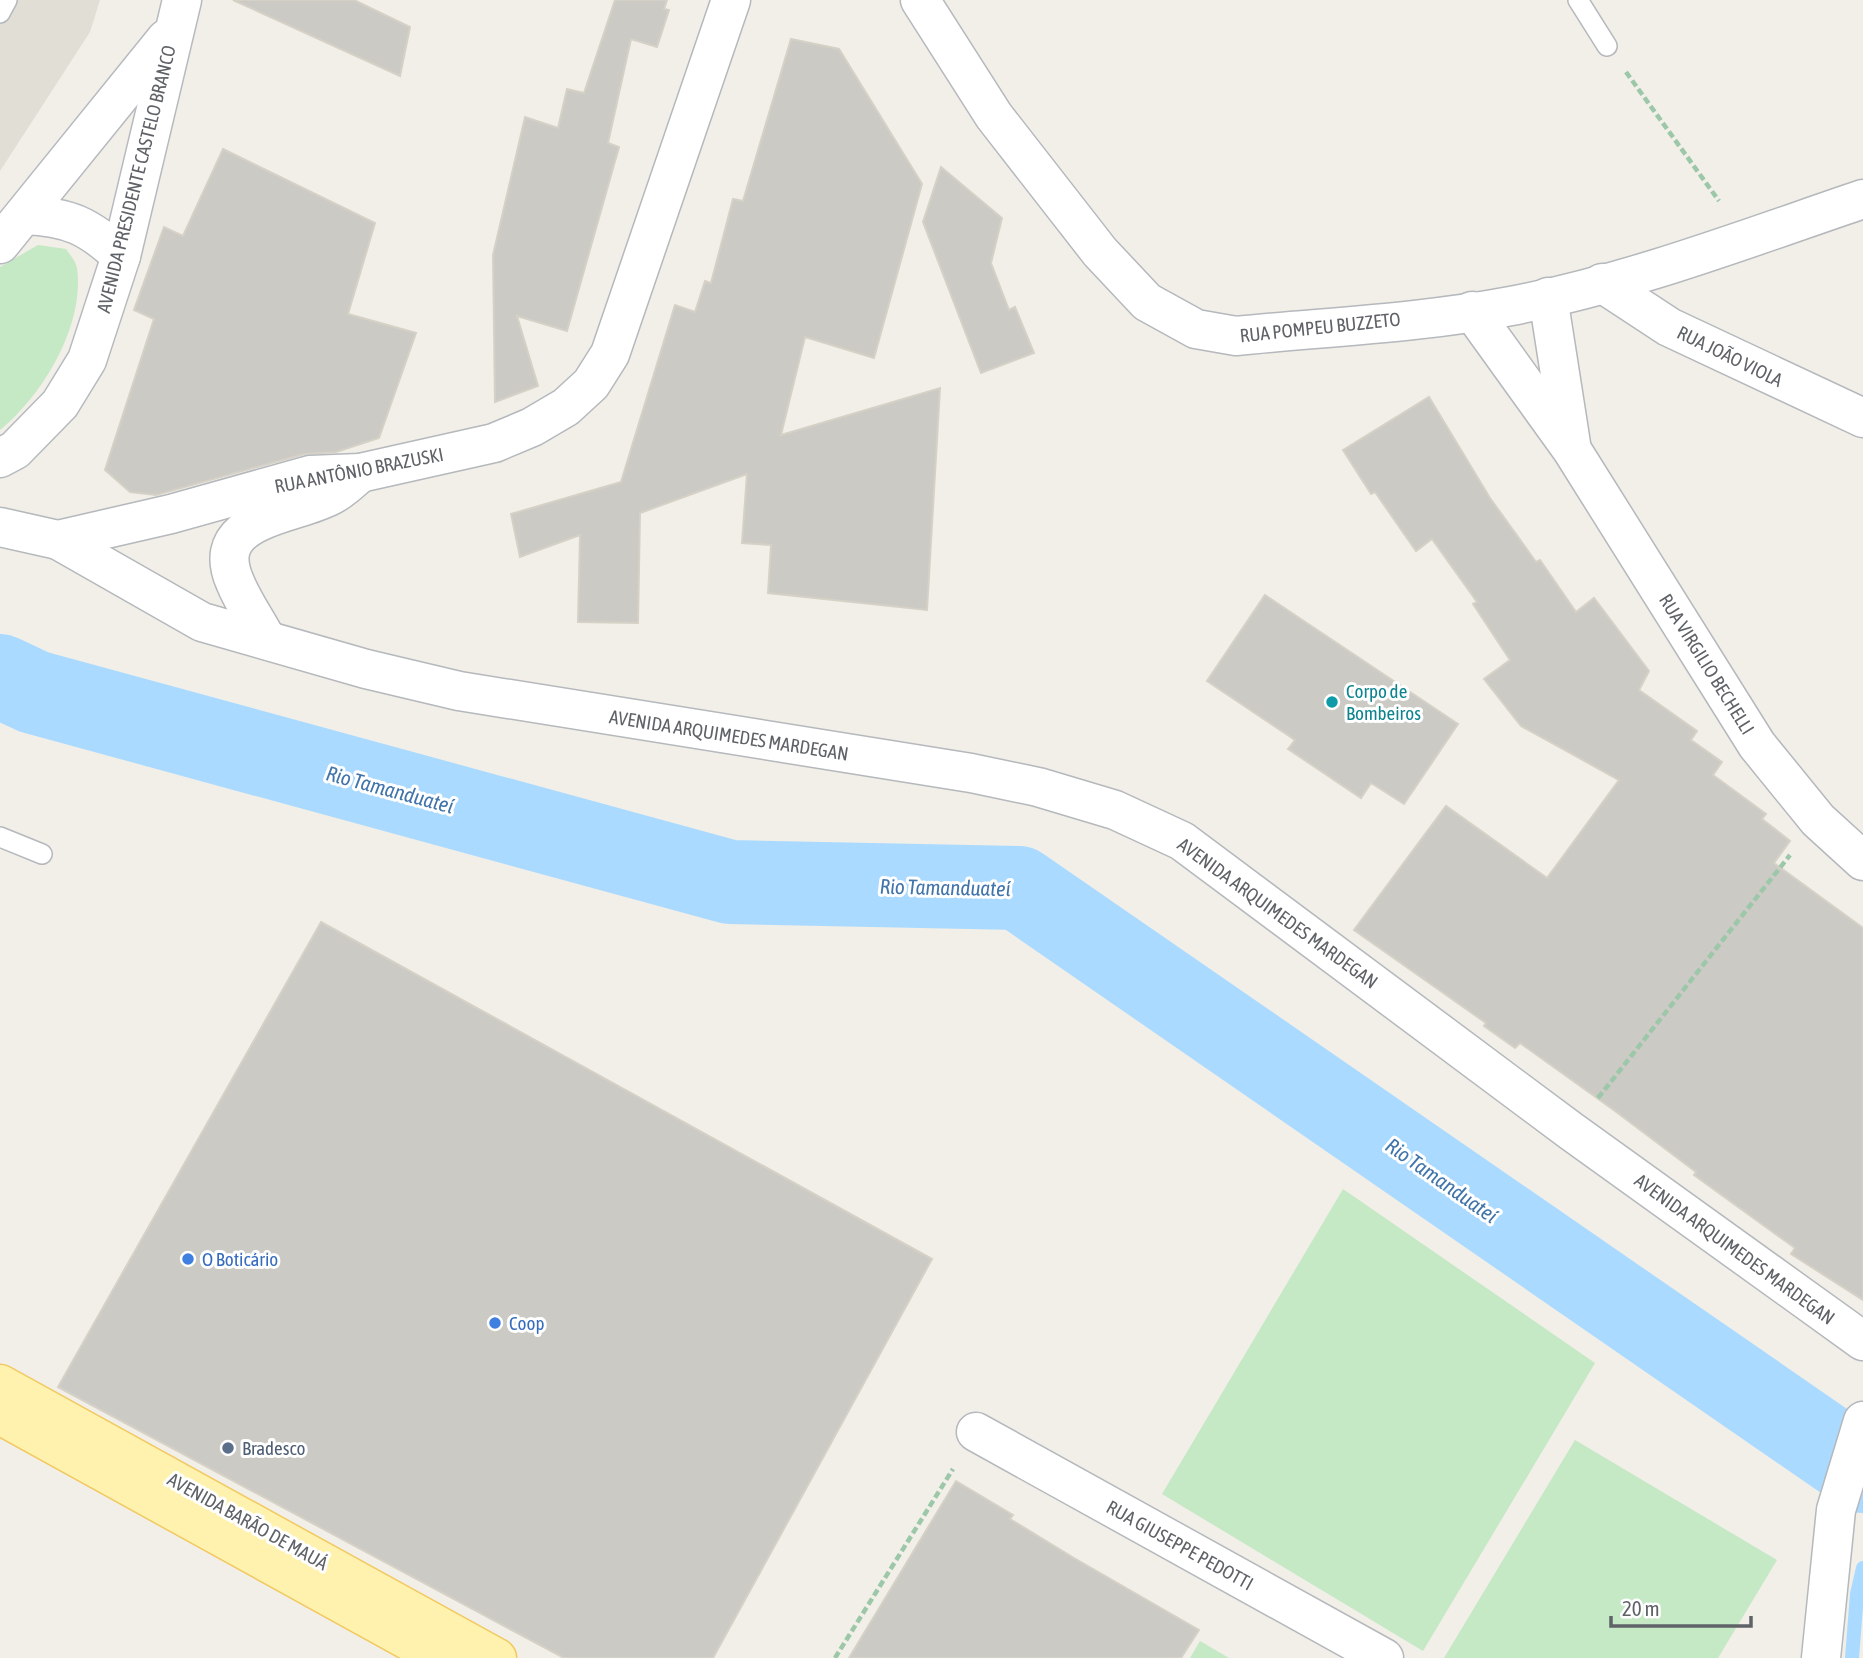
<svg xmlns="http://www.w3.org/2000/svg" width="1863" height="1658" font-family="'Asap Condensed',sans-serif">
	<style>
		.education { fill: #e1ded6 }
		.green { fill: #c5e8c5 }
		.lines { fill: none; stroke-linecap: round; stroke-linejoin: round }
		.stream { stroke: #aadaff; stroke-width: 14 }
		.river { stroke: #aadaff; stroke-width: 84 }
		.building { fill: #cccac5; stroke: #d6d1c6; stroke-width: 2 }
		.service-casing { stroke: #b5b8bc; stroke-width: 22 }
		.minor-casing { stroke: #b5b8bc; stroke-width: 41 }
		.tertiary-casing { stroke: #b5b8bc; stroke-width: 41 }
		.secondary-casing { stroke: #b6babf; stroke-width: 41 }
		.primary-casing { stroke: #f2c960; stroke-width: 41 }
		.path { stroke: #9cc7a9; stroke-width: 4.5; stroke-dasharray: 7 3.5; stroke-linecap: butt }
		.service { stroke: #fff; stroke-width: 19 }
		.minor { stroke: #fff; stroke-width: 38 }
		.tertiary { stroke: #fff; stroke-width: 38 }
		.secondary { stroke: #fff; stroke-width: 38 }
		.primary { stroke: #fff2af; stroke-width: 38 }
		.culture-dot { fill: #0f9aa8; stroke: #fff; stroke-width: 2.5 }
		.shop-dot { fill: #3f7fe0; stroke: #fff; stroke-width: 2.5 }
		.service-dot { fill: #5c6f8a; stroke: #fff; stroke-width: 2.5 }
		.labels { text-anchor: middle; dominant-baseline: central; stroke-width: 6; stroke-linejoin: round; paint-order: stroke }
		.street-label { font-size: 19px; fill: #5f6368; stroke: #fff }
		.culture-label { font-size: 19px; fill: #0d838f; stroke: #fff; text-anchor: start }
		.shop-label { font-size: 19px; fill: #366cbe; stroke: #fff; text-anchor: start }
		.service-label { font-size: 19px; fill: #4e5e75; stroke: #fff; text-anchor: start }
		.water-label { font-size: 21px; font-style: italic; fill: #4174aa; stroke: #fff }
	</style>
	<rect width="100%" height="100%" fill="#f1efe8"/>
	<!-- education -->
	<path class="education" d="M 0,0 L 100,0 L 90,32 L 0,171 Z"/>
	<!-- green -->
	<g class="green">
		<path d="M 38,245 L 66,249 C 69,254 76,261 77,268 C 85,325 43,395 0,430 L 0,267 Z"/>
		<path d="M 1343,1189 L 1595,1363 L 1423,1651 L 1162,1494 Z"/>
		<path d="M 1575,1440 L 1777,1560 L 1718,1658 L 1444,1658 Z"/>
		<path d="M 1200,1641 L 1229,1658 L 1190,1658 Z"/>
	</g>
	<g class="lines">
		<!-- stream -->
		<path class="stream" d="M 1852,1658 L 1857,1594 L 1863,1568"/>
		<!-- river -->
		<path class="river" d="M 0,676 L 34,692 L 730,882 L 1019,888 L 1863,1471"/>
	</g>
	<!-- building -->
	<g class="building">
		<path d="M 233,0 L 354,0 L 410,27 L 400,76 Z"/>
		<path d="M 615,0 L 667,0 L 664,9 L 669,10 L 657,47 L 631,39 L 608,143 L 619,147 L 567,331 L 517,316 L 538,386 L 495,402 L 493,255 L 525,117 L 558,128 L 567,89 L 584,93 Z"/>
		<path d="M 791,39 L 839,49 L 922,184 L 874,358 L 805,337 L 781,435 L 940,388 L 927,610 L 768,593 L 771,545 L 742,543 L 747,474 L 640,513 L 638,623 L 578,622 L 580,535 L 520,557 L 511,514 L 621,482 L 675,305 L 695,312 L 705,281 L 711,283 L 733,199 L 743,201 Z"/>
		<path d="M 223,149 L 375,223 L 348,314 L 416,333 L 379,438 L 336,452 L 304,454 L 156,495 L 130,492 L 105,470 L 154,319 L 134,310 L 164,227 L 183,236 Z"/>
		<path d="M 941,167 L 1002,218 L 991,263 L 1009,310 L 1015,307 L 1034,353 L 981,373 L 923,222 Z"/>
		<path d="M 1429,397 L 1490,498 L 1536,562 L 1540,560 L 1576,612 L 1594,598 L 1649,671 L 1639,690 L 1697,731 L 1691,740 L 1722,762 L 1713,775 L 1766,814 L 1762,819 L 1790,841 L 1774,863 L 1863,928 L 1863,1300 L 1791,1254 L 1795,1248 L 1694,1175 L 1696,1172 L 1615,1111 L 1520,1043 L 1515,1048 L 1484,1026 L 1486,1023 L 1354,930 L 1446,806 L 1547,878 L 1619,780 L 1521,726 L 1484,679 L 1510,660 L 1473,604 L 1477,602 L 1432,539 L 1416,551 L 1375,492 L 1371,494 L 1343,450 Z"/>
		<path d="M 1265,595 L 1458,724 L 1404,804 L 1371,783 L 1361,798 L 1288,749 L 1295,740 L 1207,681 Z"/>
		<path d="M 321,922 L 932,1259 L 713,1658 L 564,1658 L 58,1387 Z"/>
		<path d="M 956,1481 L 1013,1515 L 1010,1519 L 1074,1558 L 1199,1630 L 1181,1658 L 849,1658 Z"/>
	</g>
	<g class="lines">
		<defs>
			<g id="service">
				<path d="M 1578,0 L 1607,46"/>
				<path d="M 0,13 L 7,0"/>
				<path d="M 0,837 L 42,854"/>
			</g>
			<g id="minor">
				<path d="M 920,0 L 994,116 L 1100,252 L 1147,302 L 1196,329 L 1236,336 C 1327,327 1421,323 1511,306 C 1631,283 1748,238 1863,199"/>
				<path d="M 1602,283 L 1669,327 L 1863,418"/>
				<path d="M 1548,297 L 1571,444"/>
				<path d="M 1472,311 L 1572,450 L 1757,745 L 1818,820 L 1863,861"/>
				<path d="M 976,1432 L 1384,1658"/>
				<path d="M 1821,1658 L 1836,1510 L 1863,1421"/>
			</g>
			<g id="tertiary">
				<path d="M 0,527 L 58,540 L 171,514 L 310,475 L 360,473 L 494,443 L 532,427 L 566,407 L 591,384 L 610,354 L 731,0"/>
				<path d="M 58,540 L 202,622 L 366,669 L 459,691 L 971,773 L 1038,787 L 1115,810 L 1182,841 L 1571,1131 L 1863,1341"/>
				<path d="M 266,639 C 256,620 243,602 235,582 C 207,518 292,516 330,496 C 341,491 351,481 360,473"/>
			</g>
			<g id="secondary">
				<path d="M 25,215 C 69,217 89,226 121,256"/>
				<path d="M 0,244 L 166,39"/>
				<path d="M 0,458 L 15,450 L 60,404 L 87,360 L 121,256 L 182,0"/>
			</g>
			<g id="primary">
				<path d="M 0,1384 L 497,1658"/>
				<path d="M 0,1415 L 440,1658"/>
			</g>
		</defs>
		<!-- service casing -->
		<use href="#service" class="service-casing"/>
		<!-- minor casing -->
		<use href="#minor" class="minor-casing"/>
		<!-- tertiary casing -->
		<use href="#tertiary" class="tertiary-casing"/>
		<!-- secondary casing -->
		<use href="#secondary" class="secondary-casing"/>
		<!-- primary casing -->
		<use href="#primary" class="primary-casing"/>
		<!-- path -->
		<g class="path">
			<path d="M 1626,72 L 1719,201"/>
			<path d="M 1598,1098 L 1790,855"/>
			<path d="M 835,1658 L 953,1469"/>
		</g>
		<!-- service -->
		<use href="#service" class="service"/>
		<!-- minor -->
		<use href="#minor" class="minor"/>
		<!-- tertiary -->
		<use href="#tertiary" class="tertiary"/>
		<!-- secondary -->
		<use href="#secondary" class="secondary"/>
		<!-- primary -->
		<use href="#primary" class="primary"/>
	</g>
	<!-- markers -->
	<circle class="culture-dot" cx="1332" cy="702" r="7"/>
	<g class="shop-dot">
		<circle cx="188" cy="1259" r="7"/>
		<circle cx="495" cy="1323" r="7"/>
	</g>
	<circle class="service-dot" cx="228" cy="1448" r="7"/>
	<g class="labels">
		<!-- street labels -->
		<g class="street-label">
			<text transform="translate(136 179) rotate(-76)">AVENIDA PRESIDENTE CASTELO BRANCO</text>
			<text transform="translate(1320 327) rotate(-6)">RUA POMPEU BUZZETO</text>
			<text transform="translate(1730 356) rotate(26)">RUA JOÃO VIOLA</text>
			<text transform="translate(359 470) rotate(-11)">RUA ANTÔNIO BRAZUSKI</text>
			<text transform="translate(1707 664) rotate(58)">RUA VIRGILIO BECHELLI</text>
			<text transform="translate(729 735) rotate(9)">AVENIDA ARQUIMEDES MARDEGAN</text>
			<text transform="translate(1278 913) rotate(36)">AVENIDA ARQUIMEDES MARDEGAN</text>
			<text transform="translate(1735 1249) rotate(36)">AVENIDA ARQUIMEDES MARDEGAN</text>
			<text transform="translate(248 1521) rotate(29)">AVENIDA BARÃO DE MAUÁ</text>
			<text transform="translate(1180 1545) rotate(29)">RUA GIUSEPPE PEDOTTI</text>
		</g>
		<!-- culture labels -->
		<g class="culture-label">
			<text x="1346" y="691">Corpo de<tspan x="1346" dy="22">Bombeiros</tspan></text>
		</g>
		<!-- shop labels -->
		<g class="shop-label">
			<text x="202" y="1259">O Boticário</text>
			<text x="509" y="1323">Coop</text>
		</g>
		<!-- service labels -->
		<g class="service-label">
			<text x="242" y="1448">Bradesco</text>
		</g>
		<!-- water labels -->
		<g class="water-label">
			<text transform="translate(390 789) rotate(15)">Rio Tamanduateí</text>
			<text transform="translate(945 887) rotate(1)">Rio Tamanduateí</text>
			<text transform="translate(1442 1180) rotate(35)">Rio Tamanduateí</text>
		</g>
	</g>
	<!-- scale -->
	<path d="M1611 1616v10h140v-10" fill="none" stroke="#5f6368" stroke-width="3.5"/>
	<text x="1622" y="1616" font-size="21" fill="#5f6368" stroke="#ffffff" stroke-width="5" paint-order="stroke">20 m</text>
</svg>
